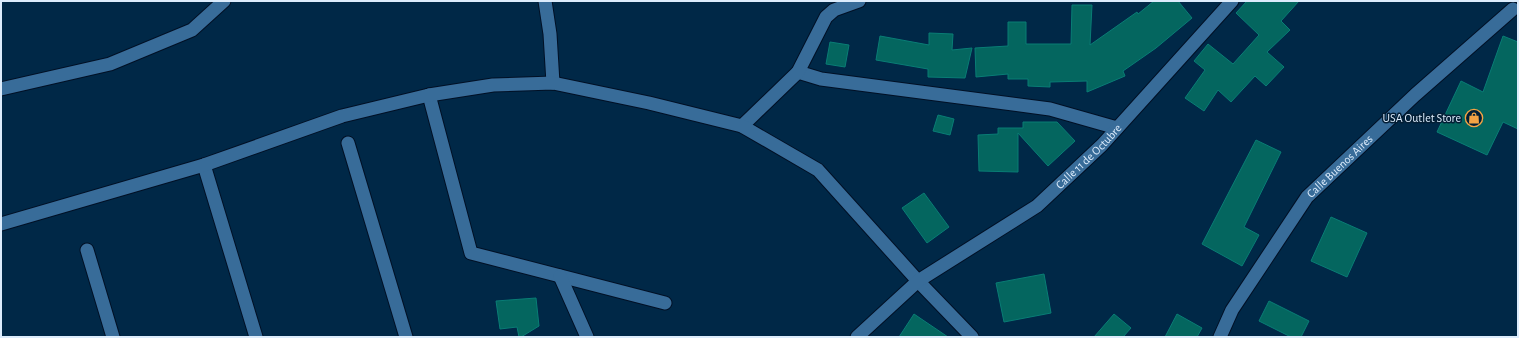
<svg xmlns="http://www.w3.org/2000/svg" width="1519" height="338" font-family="'Alegreya Sans',sans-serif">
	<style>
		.building { fill: #04665f; stroke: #097d75 }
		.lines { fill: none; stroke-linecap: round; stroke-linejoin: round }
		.street-casing { stroke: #001025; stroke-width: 15 }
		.street { stroke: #386c99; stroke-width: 13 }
		.labels { text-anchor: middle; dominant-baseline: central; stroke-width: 3; stroke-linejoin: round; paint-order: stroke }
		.poi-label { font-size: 12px; fill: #dcecfc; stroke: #031e35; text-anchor: end }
		.street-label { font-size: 12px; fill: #dcecfc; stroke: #031e35 }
	</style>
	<rect width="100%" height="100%" fill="#002847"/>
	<!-- building -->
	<g class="building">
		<path d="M 1154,1 L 1178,1 L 1192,18 L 1156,48 L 1123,71 L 1125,76 L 1087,92 L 1087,81 L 1050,82 L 1050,87 L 1028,86 L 1028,79 L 1008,79 L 1008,74 L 976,77 L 975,48 L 1008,46 L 1008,22 L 1026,22 L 1026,44 L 1071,44 L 1072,5 L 1092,5 L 1090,45 L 1137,12 L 1138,14 Z"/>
		<path d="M 1247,1 L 1299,1 L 1281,21 L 1290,30 L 1267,52 L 1284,67 L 1266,86 L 1255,76 L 1231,102 L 1218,90 L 1204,111 L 1185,98 L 1205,70 L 1194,61 L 1208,44 L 1233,64 L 1259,35 L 1236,13 Z"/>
		<path d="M 929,33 L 953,34 L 952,50 L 972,48 L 965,78 L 928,77 L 928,69 L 876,60 L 880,36 L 929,45 Z"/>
		<path d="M 1503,36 L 1518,42 L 1518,129 L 1503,122 L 1487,155 L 1437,132 L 1461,81 L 1483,92 Z"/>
		<path d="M 830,42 L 849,45 L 845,67 L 826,64 Z"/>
		<path d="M 938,115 L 954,119 L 950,135 L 933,131 Z"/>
		<path d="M 1023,122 L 1057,122 L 1075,141 L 1048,166 L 1018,133 L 1018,172 L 979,171 L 978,135 L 998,134 L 998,128 L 1023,128 Z"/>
		<path d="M 1256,140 L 1281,152 L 1244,227 L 1259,235 L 1242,266 L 1202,244 Z"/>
		<path d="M 924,193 L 949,227 L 927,243 L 902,208 Z"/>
		<path d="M 1331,217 L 1367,233 L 1347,277 L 1311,261 Z"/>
		<path d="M 1044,274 L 1051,313 L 1004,322 L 996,283 Z"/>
		<path d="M 536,298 L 539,326 L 521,337 L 519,337 L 517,327 L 500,329 L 496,301 Z"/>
		<path d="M 1269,301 L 1309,321 L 1301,337 L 1291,337 L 1259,321 Z"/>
		<path d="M 914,314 L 948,337 L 899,337 Z"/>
		<path d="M 1114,314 L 1131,328 L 1123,337 L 1094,337 Z"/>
		<path d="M 1177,314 L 1202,328 L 1197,337 L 1165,337 Z"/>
	</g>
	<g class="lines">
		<defs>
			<g id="street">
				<path d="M 545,1 L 550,34 L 553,83"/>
				<path d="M 798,72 L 821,79 L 1050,109 L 1117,128"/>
				<path d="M 1,89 L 110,64 L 192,30 L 224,1"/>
				<path d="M 429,95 L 471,253 L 665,303"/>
				<path d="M 742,126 L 798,72 L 826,17 L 834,10 L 859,1"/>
				<path d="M 348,143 L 406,337"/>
				<path d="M 204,165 L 256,337"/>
				<path d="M 1,224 L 204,165 L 342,116 L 429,95 L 493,85 L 553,83 L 649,103 L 742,126 L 818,170 L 918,281 L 972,337"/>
				<path d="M 87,250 L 113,337"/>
				<path d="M 560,276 L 587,337"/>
				<path id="s1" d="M 857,337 L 918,281 L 1037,206 L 1102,145 L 1232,1"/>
				<path id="s2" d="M 1220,337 L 1232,310 L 1307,197 L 1415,95 L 1513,9"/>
			</g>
		</defs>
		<!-- street casing -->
		<use href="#street" class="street-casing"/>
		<!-- street -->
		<use href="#street" class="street"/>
	</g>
	<!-- icons -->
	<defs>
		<symbol id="shop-ring" viewBox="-11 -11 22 22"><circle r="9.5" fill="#031e35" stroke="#f4a344" stroke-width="1.5"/><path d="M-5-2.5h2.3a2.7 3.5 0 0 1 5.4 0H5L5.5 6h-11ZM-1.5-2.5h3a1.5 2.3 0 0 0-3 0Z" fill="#f4a344"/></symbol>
	</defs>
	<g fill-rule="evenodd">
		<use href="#shop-ring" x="1464" y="108" width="20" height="20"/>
	</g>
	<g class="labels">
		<!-- poi labels -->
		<g class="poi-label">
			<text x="1461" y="118">USA Outlet Store</text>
		</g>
		<!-- street labels -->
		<g class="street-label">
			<text stroke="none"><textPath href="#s1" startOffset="295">Calle 11 de Octubre</textPath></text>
			<text stroke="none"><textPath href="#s2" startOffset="210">Calle Buenos Aires</textPath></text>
		</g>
	</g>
	<!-- border -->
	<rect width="1519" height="338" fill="none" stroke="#dcecfc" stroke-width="4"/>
</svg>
